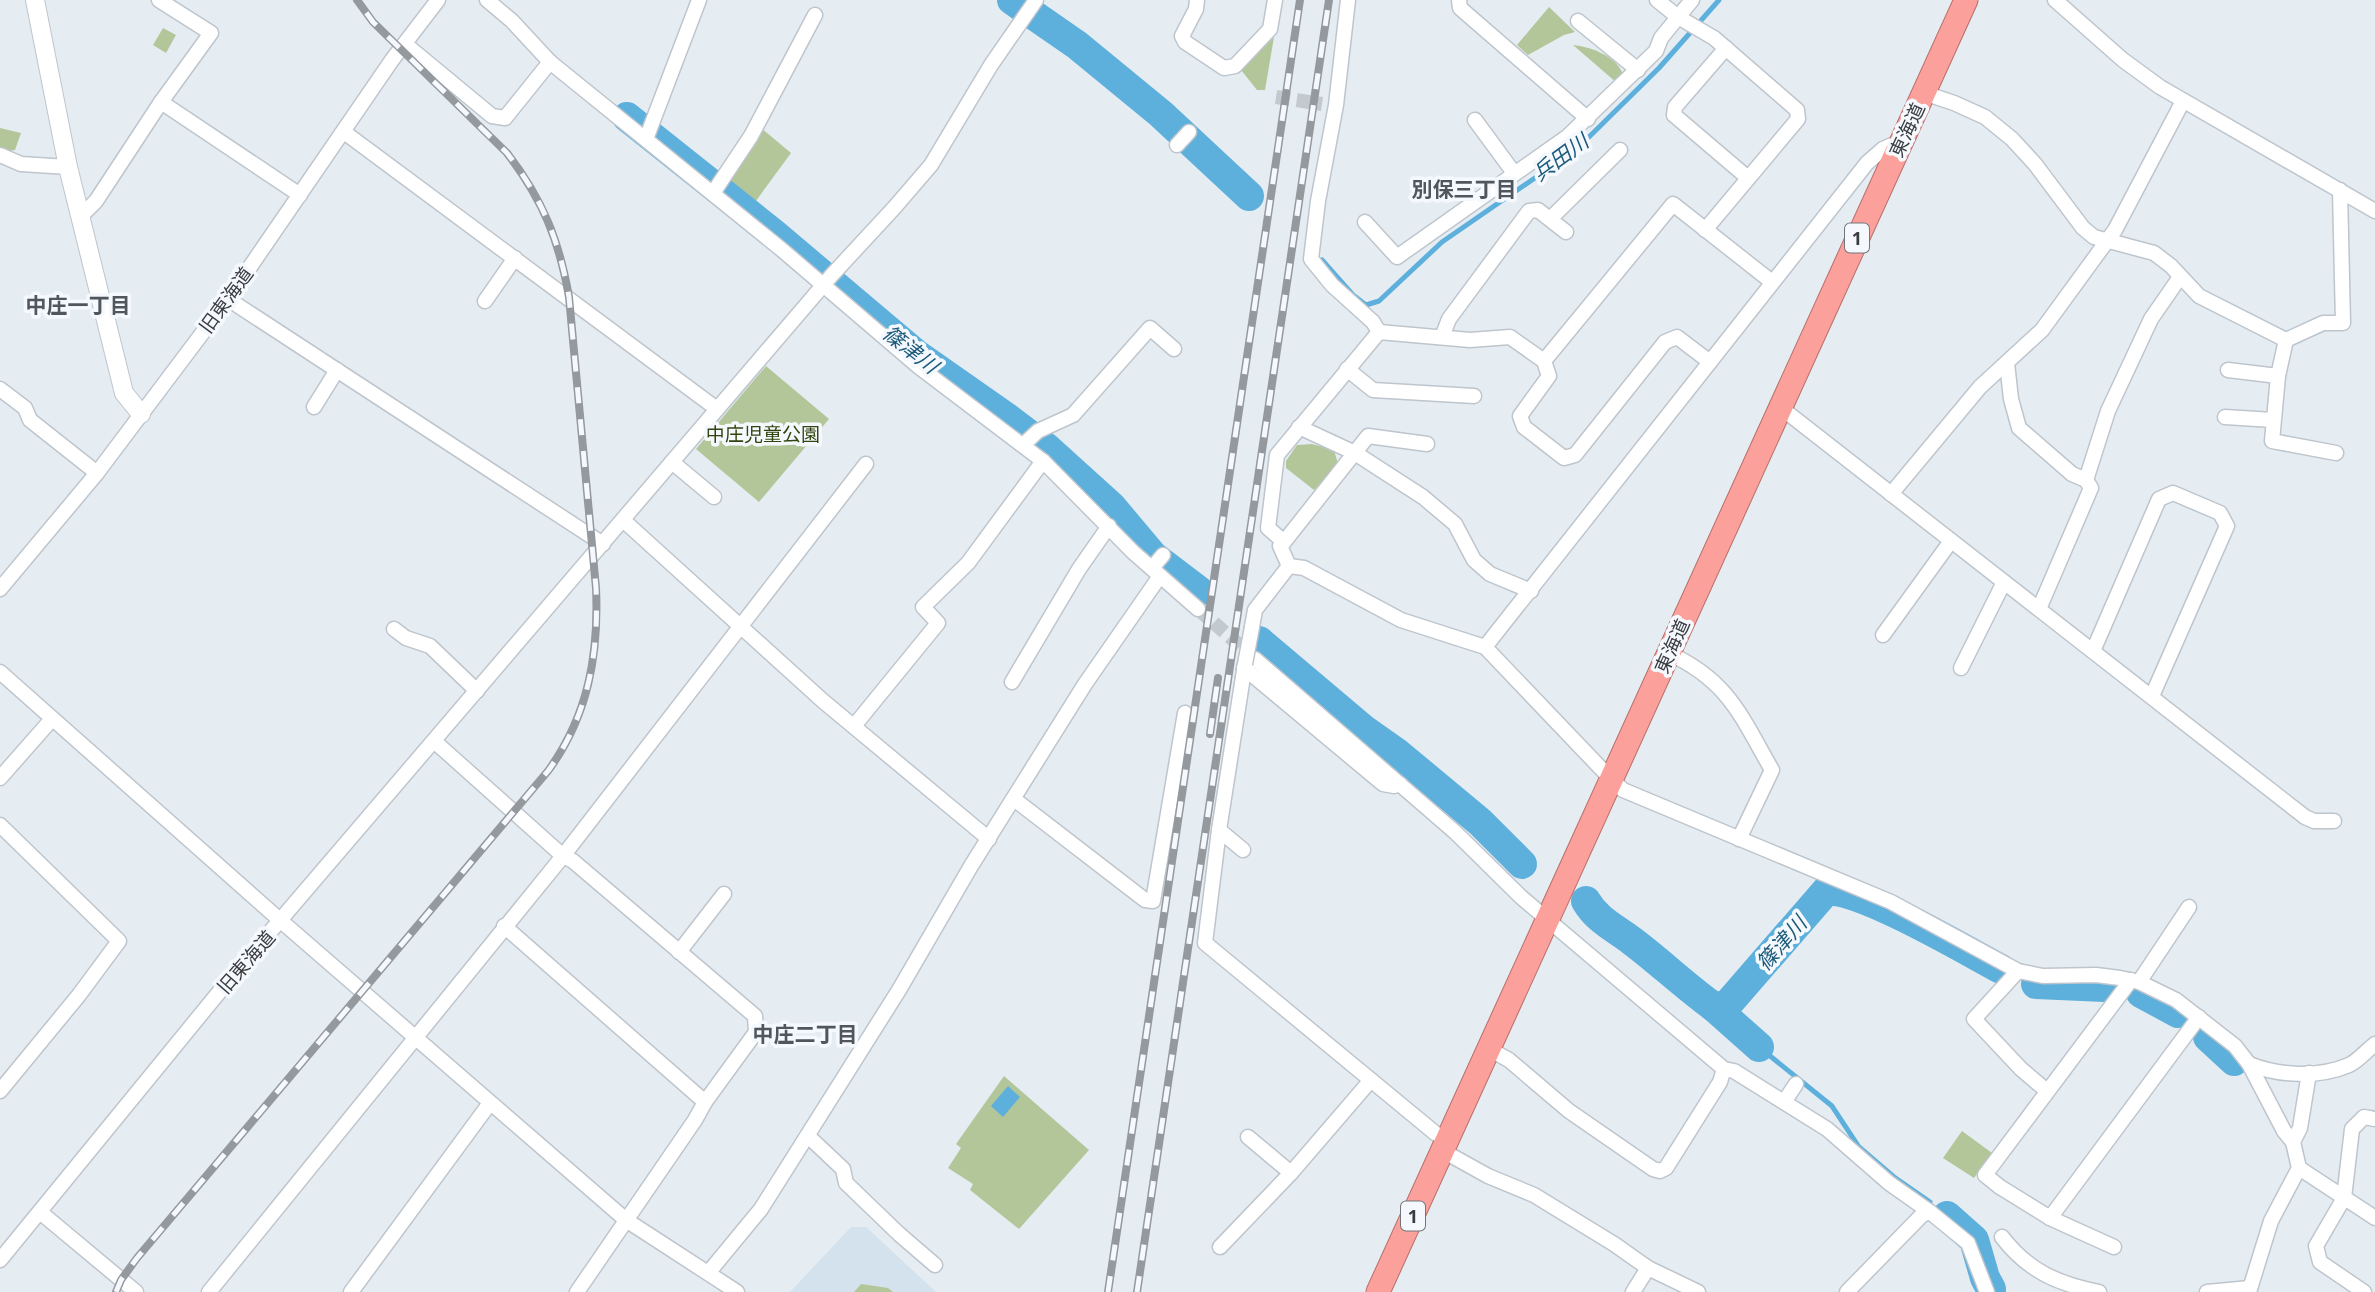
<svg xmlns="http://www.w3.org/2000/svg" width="2375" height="1292" font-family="'Open Sans','Noto Sans JP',sans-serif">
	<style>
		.built { fill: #d4e2ed }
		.green { fill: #b2c699 }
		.water { fill: #5dafdc }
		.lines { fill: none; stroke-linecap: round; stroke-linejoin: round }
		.stream { stroke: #5dafdc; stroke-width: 5 }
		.river { stroke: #5dafdc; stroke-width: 30 }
		.minor-tunnel { stroke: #c3cacf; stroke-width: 14; stroke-dasharray: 14 7; stroke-linecap: butt }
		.minor-casing { stroke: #bec5cc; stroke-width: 17 }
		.tertiary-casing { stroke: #bec5cc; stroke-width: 20 }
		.trunk-casing { stroke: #b76e6a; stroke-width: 25 }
		.minor { stroke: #fff; stroke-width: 14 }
		.tertiary { stroke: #fff; stroke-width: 18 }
		.trunk { stroke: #fba09a; stroke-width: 23 }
		.rail-casing { stroke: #94999e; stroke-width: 8 }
		.rail { stroke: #f5f9fe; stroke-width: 5; stroke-dasharray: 16; stroke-linecap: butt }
		.minor-bridge-casing { stroke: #bec5cc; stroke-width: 17; stroke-linecap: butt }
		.minor-bridge { stroke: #fff; stroke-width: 14 }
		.labels { text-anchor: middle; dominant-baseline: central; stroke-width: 7; stroke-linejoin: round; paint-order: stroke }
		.shield { fill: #f5f9fe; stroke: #727579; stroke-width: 2 }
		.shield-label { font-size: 18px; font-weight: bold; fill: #3a3d40 }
		.street-label { font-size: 19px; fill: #3a3d40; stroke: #f5f9fe }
		.park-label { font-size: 19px; fill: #31440f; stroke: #f5f9fe }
		.water-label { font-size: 21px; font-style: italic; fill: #1c5a7a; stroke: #f5f9fe }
		.neighbourhood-label { font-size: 21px; font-weight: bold; fill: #50565c; stroke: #f5f9fe }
	</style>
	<rect width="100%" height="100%" fill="#e5edf3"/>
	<!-- built -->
	<path class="built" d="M 851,1227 L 866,1227 L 936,1292 L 790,1292 Z"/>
	<!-- green -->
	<g class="green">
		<path d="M 1549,7 L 1575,32 L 1564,35 L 1528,55 L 1517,45 Z"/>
		<path d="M 163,28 L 176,35 L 166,53 L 153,45 Z"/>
		<path d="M 1274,37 L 1265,90 L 1257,90 L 1241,70 Z"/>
		<path d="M 1573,45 C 1591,47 1617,56 1623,75 L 1617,83 Z"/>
		<path d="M 760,127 L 791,153 L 750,209 L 723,187 Z"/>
		<path d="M 0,128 L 21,133 L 15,150 L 9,151 L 0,147 Z"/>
		<path d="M 766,366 L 829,419 L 759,502 L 696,449 Z"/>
		<path d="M 1312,444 L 1334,450 L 1338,464 L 1314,490 L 1286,468 L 1286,461 L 1297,445 Z"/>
		<path d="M 1004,1076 L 1089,1150 L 1019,1229 L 970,1190 L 973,1184 L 948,1168 L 961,1148 L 956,1144 Z"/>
		<path d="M 1962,1131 L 1992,1153 L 1974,1178 L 1943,1158 Z"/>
		<path d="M 861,1284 L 888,1288 L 893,1292 L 854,1292 Z"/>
	</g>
	<!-- water -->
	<path class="water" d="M 1008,1086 L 1020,1097 L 1003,1117 L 991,1106 Z"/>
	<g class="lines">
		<!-- stream -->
		<g class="stream">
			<path d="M 1322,260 L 1353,295 L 1366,305 L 1379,301 L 1442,242 L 1558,162 L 1590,136 L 1659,68 L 1719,0"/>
			<path d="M 1759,1047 L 1832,1106 L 1859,1147 L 1894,1177 L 1930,1202"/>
		</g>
		<!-- river -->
		<g class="river">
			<path d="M 1012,0 L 1077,45 L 1161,114 L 1249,196"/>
			<path d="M 627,117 L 774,234 L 916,354 L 1006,417 L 1048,449 L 1111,506 L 1153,556 L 1199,591"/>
			<path d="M 1259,641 L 1363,729 L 1397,753 L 1480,822 L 1522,864"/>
			<path d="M 1586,901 C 1597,920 1615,928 1632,941 C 1660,962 1686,987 1714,1007 L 1727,1005 L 1826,891 C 1859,887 1967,951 2001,969"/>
			<path d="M 2036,984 L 2105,987"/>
			<path d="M 2141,993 L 2178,1013"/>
			<path d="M 1714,1007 L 1759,1047"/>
			<path d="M 2208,1037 L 2234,1061"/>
			<path d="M 1947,1216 L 1974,1240 L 1985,1278 L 1991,1289"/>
		</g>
		<!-- minor-tunnel -->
		<g class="minor-tunnel">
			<path d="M 1276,97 L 1322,104"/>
			<path d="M 1198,609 L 1254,658"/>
		</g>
		<defs>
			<g id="minor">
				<path d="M 487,0 L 512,21 L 550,62 L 781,249 L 919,367 L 1043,461 L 1133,552 L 1198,609"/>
				<path d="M 1197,0 L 1196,9 L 1182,36 L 1185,42 L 1224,68 L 1235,66 L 1270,29 L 1275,0"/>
				<path d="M 1348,0 L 1336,105 L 1318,201 L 1311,259 L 1332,285 L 1373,322 L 1379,332"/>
				<path d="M 1459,0 L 1460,8 L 1588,119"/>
				<path d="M 1657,0 L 1678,17 L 1714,38 L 1797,110 L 1798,119 L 1705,230"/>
				<path d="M 2055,0 L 2123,60 L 2160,87 L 2375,211"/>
				<path d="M 1578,21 L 1638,70"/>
				<path d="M 405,44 L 492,116 L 505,118 L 550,62"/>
				<path d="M 1726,48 L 1675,107 L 1674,115 L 1748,178"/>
				<path d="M 1924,93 L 1954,103 L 1985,117 L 2012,139 L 2035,164 L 2083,228 L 2094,237 L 2154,253 L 2171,266 L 2199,296 L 2286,340 L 2323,323 L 2343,323 L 2340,190"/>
				<path d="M 161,102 L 300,195"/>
				<path d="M 1475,120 L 1514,173"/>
				<path d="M 344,132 L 717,409"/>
				<path d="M 646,139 L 699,0"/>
				<path d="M 1177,145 L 1189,132"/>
				<path d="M 0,155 L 21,164 L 68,167"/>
				<path d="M 713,193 L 751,136 L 815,15"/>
				<path d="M 80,217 L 96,201 L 161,102 L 211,33 L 159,0"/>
				<path d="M 1550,219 L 1620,150"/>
				<path d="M 1365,222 L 1397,257 L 1567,137 L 1656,51 L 1661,38 L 1692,0"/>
				<path d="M 228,299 L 603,544"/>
				<path d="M 485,301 L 515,258"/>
				<path d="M 1442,337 L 1449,319 L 1529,211 L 1538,210 L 1566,232"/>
				<path d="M 2286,340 L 2278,376 L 2272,441 L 2336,453"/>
				<path d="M 1544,361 L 1673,204 L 1772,282"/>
				<path d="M 2007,363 L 2011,399 L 2019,428 L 2072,474 L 2086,480 L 2091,488 L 2039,609"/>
				<path d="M 1347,369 L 1373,390 L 1474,396"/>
				<path d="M 2228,370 L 2278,376"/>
				<path d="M 0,389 L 25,408 L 30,420 L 97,473"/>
				<path d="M 314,407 L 337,370"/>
				<path d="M 1780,407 L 2305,817 L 2314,821 L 2334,821"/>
				<path d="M 2225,417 L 2273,420"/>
				<path d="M 1299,427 L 1355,453 L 1423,497 L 1455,524 L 1474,560 L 1490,574 L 1531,591"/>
				<path d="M 1023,445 L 1038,431 L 1073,415 L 1150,328 L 1174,349"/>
				<path d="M 672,462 L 714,497"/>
				<path d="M 2086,480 L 2108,411 L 2151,319 L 2180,277"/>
				<path d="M 1891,494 L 1980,387 L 2042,330 L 2115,230 L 2183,101"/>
				<path d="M 623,520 L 823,701 L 989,839"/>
				<path d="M 1284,542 L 1368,436 L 1427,444"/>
				<path d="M 1289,566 L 1304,568 L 1401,620 L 1485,647 L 1612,780 L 1623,790 L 1891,902 L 2018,971 L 2043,976 L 2096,975 L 2120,978 L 2139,982 L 2176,1000 L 2235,1046 L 2249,1064 L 2284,1131 L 2293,1142 L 2299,1168 L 2271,1221 L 2249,1292"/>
				<path d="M 1152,568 L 1163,555"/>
				<path d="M 0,589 L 97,473 L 228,299 L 392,60 L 438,0"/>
				<path d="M 1252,627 L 1255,610 L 1289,566 L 1280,546 L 1284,542 L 1268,528 L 1277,455 L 1379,332 L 1470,340 L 1510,337 L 1544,361 L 1549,376 L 1520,416 L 1524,427 L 1564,458 L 1575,455 L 1665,342 L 1677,337 L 1710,362"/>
				<path d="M 394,629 L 406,638 L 430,646 L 477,691"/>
				<path d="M 1883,635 L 1951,541"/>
				<path d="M 1485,647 L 1867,163 L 1883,149 L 1901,141"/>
				<path d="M 2093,651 L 2159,499 L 2173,493 L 2220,513 L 2227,526 L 2152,696"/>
				<path d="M 1668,653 C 1728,680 1741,716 1772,770 L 1739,839"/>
				<path d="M 1255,659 L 1455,832 L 1521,897 L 1724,1069 L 1734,1071 L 1827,1129 L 1889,1183 L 1930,1212 L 1968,1243 L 1987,1292"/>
				<path d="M 1245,664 L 1219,830 L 1205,943 L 1435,1133 L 1448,1140"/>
				<path d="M 1244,668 L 1383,784 L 1394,786 L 1400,784"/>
				<path d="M 1961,668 L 2004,582"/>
				<path d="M 0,672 L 281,921 L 626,1220 L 737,1292"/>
				<path d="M 1012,682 L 1079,569 L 1109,526"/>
				<path d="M 854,726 L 938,623 L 923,607 L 968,563 L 1043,461"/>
				<path d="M 434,741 L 563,856 L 573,861 L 755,1016 L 756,1032 L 705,1102 L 695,1120 L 577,1292"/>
				<path d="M 0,778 L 52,719"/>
				<path d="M 1014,799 L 1145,900 L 1153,901 L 1185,713"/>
				<path d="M 0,825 L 119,941 L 79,995 L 0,1091"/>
				<path d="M 1219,830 L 1243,850"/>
				<path d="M 504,926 L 705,1102"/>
				<path d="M 679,952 L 724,894"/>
				<path d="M 2018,971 L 1974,1019 L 2021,1069 L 2047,1091"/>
				<path d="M 2131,980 L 1985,1175 L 2000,1187 L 2050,1218 L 2199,1017"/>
				<path d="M 2139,982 L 2189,907"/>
				<path d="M 1489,1049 L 1509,1060 L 1569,1111 L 1653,1169 L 1660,1171 L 1666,1168 L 1720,1082 L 1724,1069"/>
				<path d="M 2249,1064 C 2279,1076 2319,1078 2349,1065 C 2358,1061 2367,1050 2375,1044"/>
				<path d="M 1784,1102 L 1796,1084"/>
				<path d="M 808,1136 L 843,1169 L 846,1183 L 899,1234 L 935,1265"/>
				<path d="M 1248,1137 L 1291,1173"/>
				<path d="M 2293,1142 L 2300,1128 L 2309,1073"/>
				<path d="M 1443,1151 L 1488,1176 L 1534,1195 L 1614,1244 L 1648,1268 L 1698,1292"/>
				<path d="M 2299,1168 L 2375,1218"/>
				<path d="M 40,1212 L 136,1292"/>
				<path d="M 2050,1218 L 2114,1247"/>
				<path d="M 2002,1237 C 2028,1271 2058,1284 2099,1292"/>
				<path d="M 1220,1247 L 1291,1173 L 1371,1080"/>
				<path d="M 0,1260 L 229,980 L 831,276 L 894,208 L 931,165 L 991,65 L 1036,0"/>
				<path d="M 709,1272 L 761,1209 L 899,990 L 971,866 L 1085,684 L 1160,576"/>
				<path d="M 209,1292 L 563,856 L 866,464"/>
				<path d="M 351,1292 L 490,1103"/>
				<path d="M 1633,1292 L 1648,1268"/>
				<path d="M 1847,1292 L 1922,1215 L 1930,1212"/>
				<path d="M 2207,1292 L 2250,1288"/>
				<path d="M 2364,1292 L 2320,1262 L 2316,1246 L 2344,1198 L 2352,1129 L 2364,1117 L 2375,1119"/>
			</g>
			<path id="tertiary" d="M 35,0 L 68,167 L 124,393 L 141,414"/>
			<path id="trunk" d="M 1378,1292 L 1966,0"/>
		</defs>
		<!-- minor casing -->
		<use href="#minor" class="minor-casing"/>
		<!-- tertiary casing -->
		<use href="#tertiary" class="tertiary-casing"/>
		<!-- trunk casing -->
		<use href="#trunk" class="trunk-casing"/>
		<!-- minor -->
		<use href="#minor" class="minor"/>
		<!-- tertiary -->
		<use href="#tertiary" class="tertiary"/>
		<!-- trunk -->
		<use href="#trunk" class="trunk"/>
		<defs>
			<g id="rail">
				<path d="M 1210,734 L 1218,678"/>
				<path d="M 116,1292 L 121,1280 L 137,1258 L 548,771 C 588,716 599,655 596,588 L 569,297 C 559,240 543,200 507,153 L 373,22 L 357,0"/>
				<path d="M 1108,1292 L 1300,0"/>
				<path d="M 1137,1292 L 1329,0"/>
			</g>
		</defs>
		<!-- rail casing -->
		<use href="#rail" class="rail-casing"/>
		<!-- rail -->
		<use href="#rail" class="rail"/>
		<defs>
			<path id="minor-bridge" d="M 1245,664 L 1252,627"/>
		</defs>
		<!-- minor-bridge casing -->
		<use href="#minor-bridge" class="minor-bridge-casing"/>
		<!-- minor-bridge -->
		<use href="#minor-bridge" class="minor-bridge"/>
	</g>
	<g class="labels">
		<!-- shield labels -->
		<g class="shield">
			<rect x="1845" y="223.5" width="24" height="29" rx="5"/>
			<rect x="1401" y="1201.5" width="24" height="29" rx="5"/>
		</g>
		<g class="shield-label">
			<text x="1857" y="238">1</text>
			<text x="1413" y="1216">1</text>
		</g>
		<!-- street labels -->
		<g class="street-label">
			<text transform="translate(1907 130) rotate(-65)">東海道</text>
			<text transform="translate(226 300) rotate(-54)">旧東海道</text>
			<text transform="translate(1672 646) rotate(-66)">東海道</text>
			<text transform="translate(246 962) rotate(-49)">旧東海道</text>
		</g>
		<!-- park labels -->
		<g class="park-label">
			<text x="763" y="434">中庄児童公園</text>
		</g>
		<!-- water labels -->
		<g class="water-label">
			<text transform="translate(1560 157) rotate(-36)">兵田川</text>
			<text transform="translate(911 349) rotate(38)">篠津川</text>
			<text transform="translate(1781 943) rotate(-49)">篠津川</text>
		</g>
		<!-- neighbourhood labels -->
		<g class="neighbourhood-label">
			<text x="1464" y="189">別保三丁目</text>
			<text x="78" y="305">中庄一丁目</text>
			<text x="805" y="1034">中庄二丁目</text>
		</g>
	</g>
</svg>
